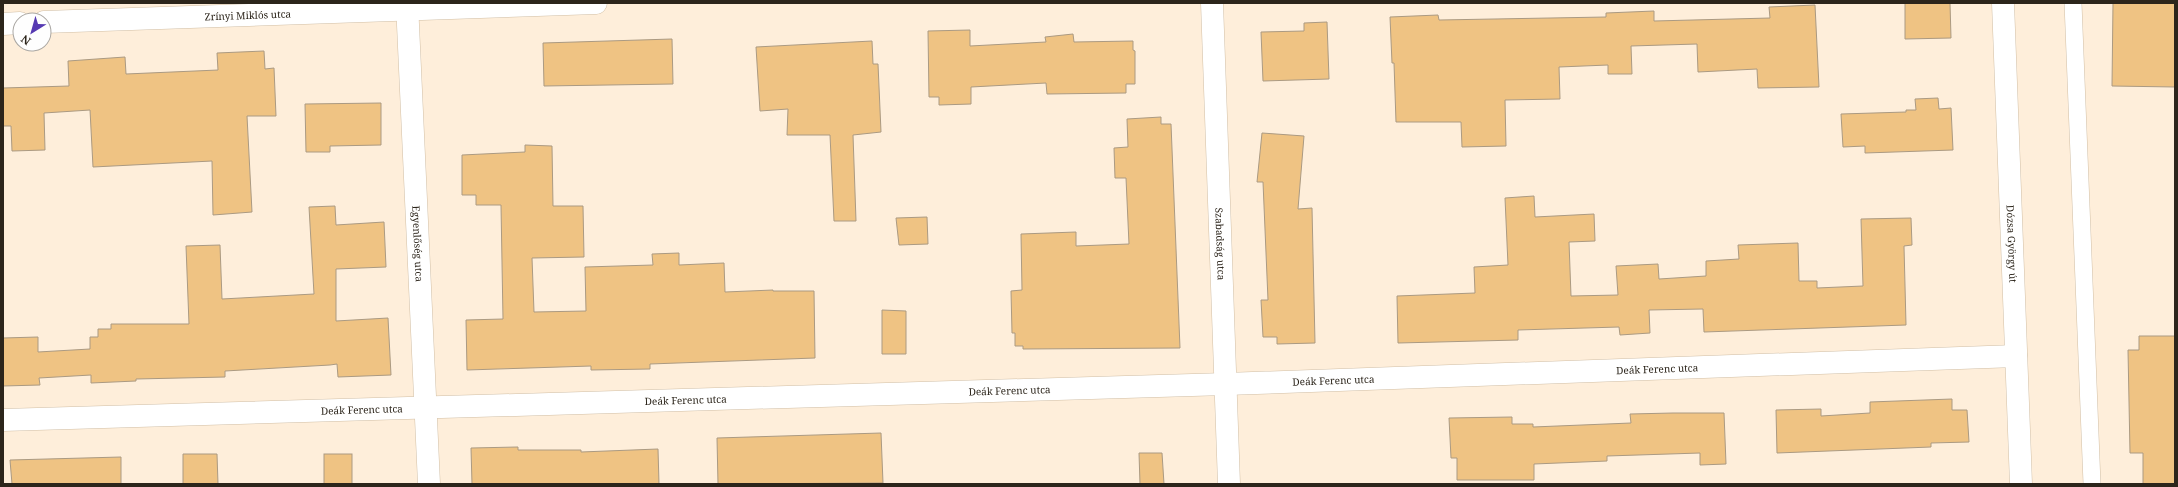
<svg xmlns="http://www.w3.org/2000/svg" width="2178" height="487" font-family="'Noto Serif',serif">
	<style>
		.building { fill: #efc383; stroke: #ab9a82 }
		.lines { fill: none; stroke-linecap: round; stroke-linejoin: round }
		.lane-casing { stroke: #d1bfa6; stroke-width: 18 }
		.street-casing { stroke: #d1bfa6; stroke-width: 23 }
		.secondary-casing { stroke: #d1bfa6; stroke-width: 23 }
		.lane { stroke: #fff; stroke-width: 17 }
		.street { stroke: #fff; stroke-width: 22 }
		.secondary { stroke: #fff; stroke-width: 22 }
		.labels { text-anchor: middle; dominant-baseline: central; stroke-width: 3.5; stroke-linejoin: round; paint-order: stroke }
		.street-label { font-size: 10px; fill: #2c251b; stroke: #fefefe }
	</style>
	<rect width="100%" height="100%" fill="#feeeda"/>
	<!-- building -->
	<g class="building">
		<path d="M 1905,3 L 1950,3 L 1951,38 L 1905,39 Z"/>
		<path d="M 2113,3 L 2175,3 L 2175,87 L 2112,86 Z"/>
		<path d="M 1815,5 L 1819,87 L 1758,88 L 1757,69 L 1698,72 L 1697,44 L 1631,46 L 1632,74 L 1608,74 L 1608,65 L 1559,67 L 1560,99 L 1505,100 L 1506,146 L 1462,147 L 1461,122 L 1396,122 L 1394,63 L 1392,63 L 1390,17 L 1438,15 L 1439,20 L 1606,17 L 1606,13 L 1654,11 L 1654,21 L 1770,18 L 1769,7 Z"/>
		<path d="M 1327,22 L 1329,79 L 1263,81 L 1261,32 L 1304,31 L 1304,23 Z"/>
		<path d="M 970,30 L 970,46 L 1046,42 L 1045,37 L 1073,34 L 1074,42 L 1133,41 L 1133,50 L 1135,51 L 1135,84 L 1126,84 L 1126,93 L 1047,94 L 1046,83 L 971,87 L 971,104 L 939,105 L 939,97 L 929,97 L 928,31 Z"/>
		<path d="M 672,39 L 673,84 L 544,86 L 543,43 Z"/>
		<path d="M 872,41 L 873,64 L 878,64 L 881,132 L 853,135 L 856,221 L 834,221 L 830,135 L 787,135 L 788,109 L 760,111 L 756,47 Z"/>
		<path d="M 264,51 L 265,69 L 274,68 L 276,116 L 247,116 L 252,212 L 213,215 L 212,161 L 93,167 L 90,110 L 44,113 L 45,150 L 12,151 L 11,126 L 3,126 L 3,88 L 69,86 L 68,61 L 125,57 L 126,74 L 218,70 L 217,53 Z"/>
		<path d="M 1938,98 L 1939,109 L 1951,108 L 1953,150 L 1865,153 L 1865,146 L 1843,147 L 1841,114 L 1906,112 L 1906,110 L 1916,110 L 1915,99 Z"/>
		<path d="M 381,103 L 381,145 L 330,146 L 330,152 L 306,152 L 305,104 Z"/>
		<path d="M 1161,117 L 1161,124 L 1171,124 L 1180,348 L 1023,349 L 1023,346 L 1015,346 L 1015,333 L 1012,333 L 1011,291 L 1022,290 L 1021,234 L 1076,232 L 1076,246 L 1129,244 L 1126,178 L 1115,178 L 1114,148 L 1128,147 L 1127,119 Z"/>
		<path d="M 1262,133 L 1304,136 L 1298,209 L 1312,208 L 1315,343 L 1277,344 L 1277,337 L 1263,337 L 1261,300 L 1268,300 L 1263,182 L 1257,182 Z"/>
		<path d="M 525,145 L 552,146 L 553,206 L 583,206 L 584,257 L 532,258 L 534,312 L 586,311 L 585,267 L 653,265 L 652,254 L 679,253 L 679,265 L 724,263 L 725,292 L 773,290 L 773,291 L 814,291 L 815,358 L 650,364 L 650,369 L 591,370 L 591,366 L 467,370 L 466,320 L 503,319 L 501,205 L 476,205 L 476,195 L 462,195 L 462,155 L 525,152 Z"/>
		<path d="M 1534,196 L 1535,217 L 1594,214 L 1595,241 L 1569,242 L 1571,296 L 1618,295 L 1616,266 L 1658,264 L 1659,279 L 1706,276 L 1706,261 L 1739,259 L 1738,245 L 1798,243 L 1799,281 L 1817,281 L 1817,288 L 1863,286 L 1861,219 L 1911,218 L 1912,245 L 1904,246 L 1906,325 L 1704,332 L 1703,309 L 1649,310 L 1650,333 L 1620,335 L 1619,327 L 1518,330 L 1518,340 L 1398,343 L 1397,296 L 1475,293 L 1474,267 L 1508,265 L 1505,198 Z"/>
		<path d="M 335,206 L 336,225 L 384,222 L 386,267 L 336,269 L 336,321 L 388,318 L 391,375 L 338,377 L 337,364 L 330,365 L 225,371 L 225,377 L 136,379 L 136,381 L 91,383 L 91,375 L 39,378 L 40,385 L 3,386 L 3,338 L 38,337 L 38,352 L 90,349 L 90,337 L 98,337 L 98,329 L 111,329 L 111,324 L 189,324 L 186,246 L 220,245 L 222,299 L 314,294 L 309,207 Z"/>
		<path d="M 927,217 L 928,244 L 899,245 L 896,218 Z"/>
		<path d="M 882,310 L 906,311 L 906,354 L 882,354 Z"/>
		<path d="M 2139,336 L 2175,336 L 2175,484 L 2143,484 L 2143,453 L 2130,453 L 2128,350 L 2139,350 Z"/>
		<path d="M 1952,399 L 1952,410 L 1967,410 L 1969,442 L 1931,443 L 1931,447 L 1777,453 L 1776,410 L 1821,409 L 1821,416 L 1870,413 L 1870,402 Z"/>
		<path d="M 1673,413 L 1724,413 L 1726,464 L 1700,465 L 1700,453 L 1607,456 L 1607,461 L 1534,464 L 1534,480 L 1457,480 L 1457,458 L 1451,458 L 1449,418 L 1512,417 L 1512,424 L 1533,424 L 1533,427 L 1631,423 L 1630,414 Z"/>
		<path d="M 881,433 L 883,483 L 718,484 L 717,438 Z"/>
		<path d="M 518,447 L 518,450 L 581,450 L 581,452 L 658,449 L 659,484 L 472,484 L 471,448 Z"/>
		<path d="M 1139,453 L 1162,453 L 1164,484 L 1140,484 Z"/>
		<path d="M 183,454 L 217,454 L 218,484 L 183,484 Z"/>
		<rect x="324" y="454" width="28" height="30"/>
		<path d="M 121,457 L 121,484 L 12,484 L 10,460 Z"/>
	</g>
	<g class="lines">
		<defs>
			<path id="lane" d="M 2073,3 L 2092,484"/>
			<g id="street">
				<path id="s1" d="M 407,3 L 429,484"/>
				<path id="s2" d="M 1212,3 L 1229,484"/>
				<path id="s3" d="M 44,22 L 596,3"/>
				<path d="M 3,24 L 20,23"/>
				<path id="s4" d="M 3,420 L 1226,384 L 2016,356"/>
			</g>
			<g id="secondary">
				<path id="s5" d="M 2003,3 L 2021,484"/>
			</g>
		</defs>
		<!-- lane casing -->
		<use href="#lane" class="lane-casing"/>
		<!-- street casing -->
		<use href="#street" class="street-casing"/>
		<!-- secondary casing -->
		<use href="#secondary" class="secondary-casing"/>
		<!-- lane -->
		<use href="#lane" class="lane"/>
		<!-- street -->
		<use href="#street" class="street"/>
		<!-- secondary -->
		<use href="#secondary" class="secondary"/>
	</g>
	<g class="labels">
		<!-- street labels -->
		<g class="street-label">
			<text stroke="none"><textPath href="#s3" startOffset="204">Zrínyi Miklós utca</textPath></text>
			<text stroke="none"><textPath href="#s2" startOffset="241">Szabadság utca</textPath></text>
			<text stroke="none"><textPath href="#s1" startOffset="241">Egyenlőség utca</textPath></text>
			<text stroke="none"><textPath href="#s5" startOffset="241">Dózsa György út</textPath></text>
			<text stroke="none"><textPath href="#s4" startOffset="1655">Deák Ferenc utca</textPath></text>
			<text stroke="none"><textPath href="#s4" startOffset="1331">Deák Ferenc utca</textPath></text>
			<text stroke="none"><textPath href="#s4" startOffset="1007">Deák Ferenc utca</textPath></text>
			<text stroke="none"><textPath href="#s4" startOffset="683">Deák Ferenc utca</textPath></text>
			<text stroke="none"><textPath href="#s4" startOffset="359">Deák Ferenc utca</textPath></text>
		</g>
	</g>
	<!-- border -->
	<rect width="2178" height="487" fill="none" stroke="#2c251b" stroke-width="8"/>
	<!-- north arrow -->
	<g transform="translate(32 32) rotate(217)"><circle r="19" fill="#fefefe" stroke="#aaa7a3"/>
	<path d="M0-3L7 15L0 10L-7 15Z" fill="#563ab2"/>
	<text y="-6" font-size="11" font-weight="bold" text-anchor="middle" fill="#2c251b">N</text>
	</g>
</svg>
